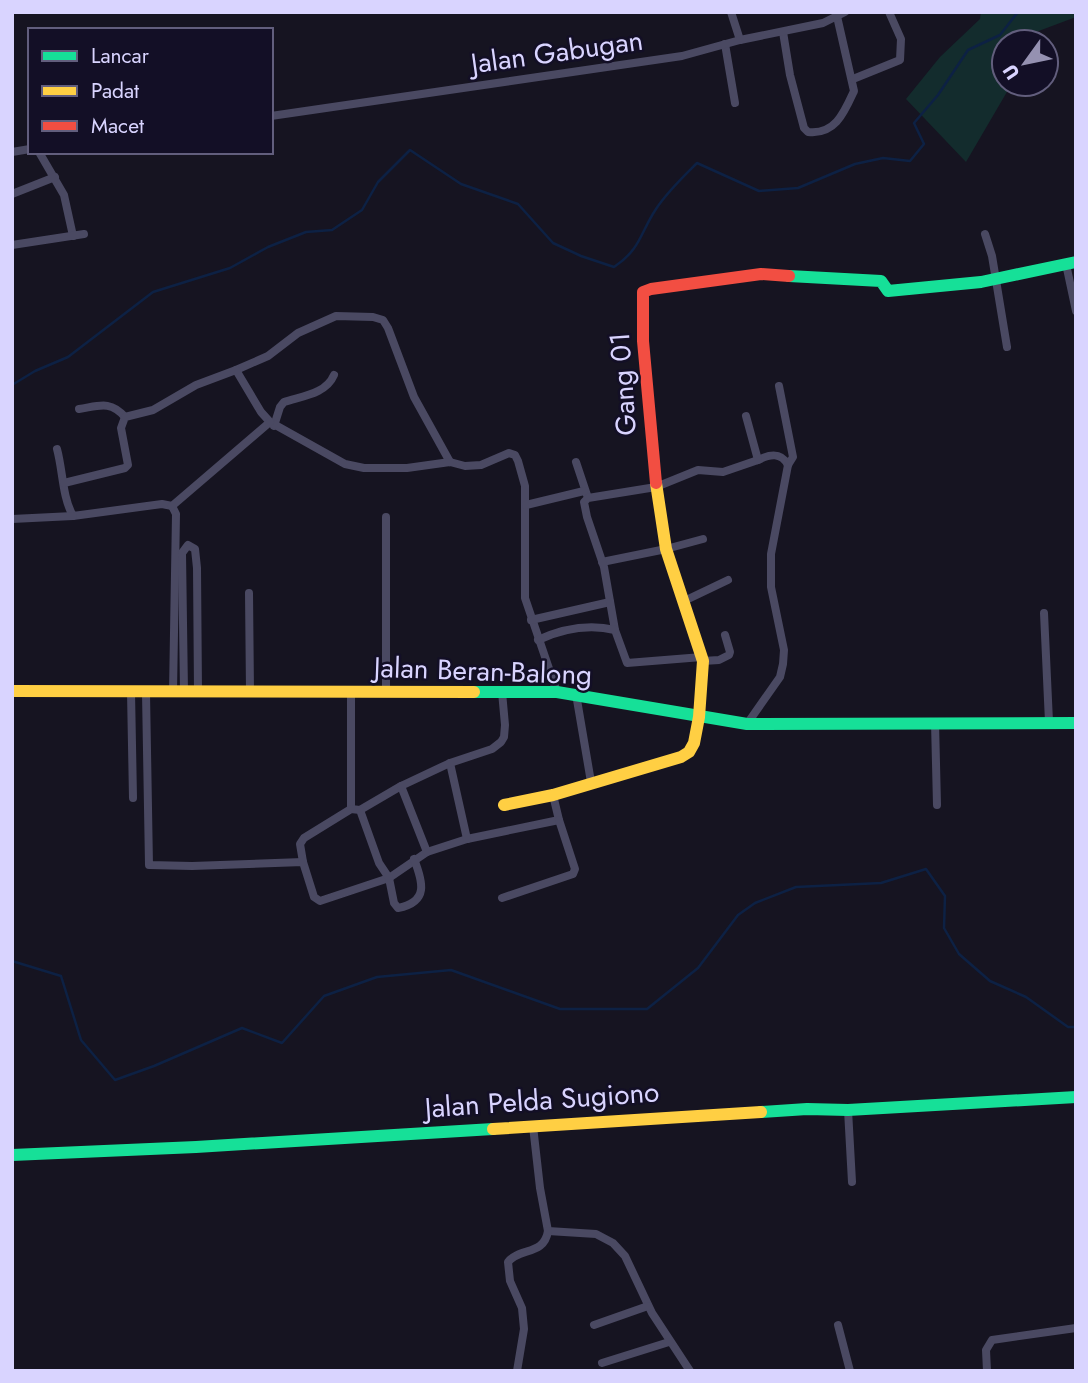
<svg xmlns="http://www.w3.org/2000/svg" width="1088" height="1383" font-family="Jost,sans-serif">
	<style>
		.green { fill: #132c2d }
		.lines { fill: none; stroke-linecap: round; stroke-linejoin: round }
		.stream { stroke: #0d2144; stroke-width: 2.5 }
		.street { stroke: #4a4962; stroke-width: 8 }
		.fast { stroke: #16e098; stroke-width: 12 }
		.slow { stroke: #ffcf43; stroke-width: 12 }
		.jam { stroke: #f24e42; stroke-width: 12 }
		.labels { text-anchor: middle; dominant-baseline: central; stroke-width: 5; stroke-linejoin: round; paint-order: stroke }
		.street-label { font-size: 28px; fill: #d9d4ff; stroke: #130f26 }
	</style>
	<rect width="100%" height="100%" fill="#161421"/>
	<!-- green -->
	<path class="green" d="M 981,12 L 1076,12 L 1076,17 L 1028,35 L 1023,42 L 1004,42 L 1004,84 L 1011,85 L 966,162 L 906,99 L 940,57 L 980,19 Z"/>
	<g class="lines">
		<!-- stream -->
		<g class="stream">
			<path d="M 12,385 L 35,371 L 68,357 L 153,292 L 230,268 L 268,247 L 306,232 L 332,230 L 362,210 L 378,182 L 410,150 L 461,184 L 518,204 L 553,243 L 581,256 L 614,267 C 641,249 640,233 656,209 C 667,192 682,178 697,163 L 759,191 L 798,188 L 855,164 L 883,158 L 910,161 L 924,144 L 914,123 L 938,95 L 968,50 L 1000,35 L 1018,12"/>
			<path d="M 12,961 L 61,976 L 81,1040 L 115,1080 L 154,1066 L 242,1028 L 282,1043 L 324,996 L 377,977 L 451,970 L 560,1009 L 647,1009 L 698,968 L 738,915 L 755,903 L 796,887 L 881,883 L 926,869 L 945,896 L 944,928 L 959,954 L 990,981 L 1026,997 L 1068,1027 L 1076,1027"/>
		</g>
		<!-- street -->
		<g class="street">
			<path d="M 731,12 L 740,40"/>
			<path d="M 783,32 L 790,75 L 804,128 L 808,132 C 835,135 844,113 854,91 L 836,12"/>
			<path d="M 725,44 L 735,103"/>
			<path d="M 853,79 L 900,60 L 901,39 L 889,12"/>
			<path d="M 271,116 L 682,56 L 740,40 L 823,23 L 845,12"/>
			<path d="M 12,152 L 30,149"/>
			<path d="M 39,152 L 64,195 L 73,236"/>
			<path d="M 12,194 L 55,177"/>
			<path d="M 985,234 L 992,256 L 1007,347"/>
			<path d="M 12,245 L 84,234"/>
			<path d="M 1066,264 L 1076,311"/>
			<path d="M 236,370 L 268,356 L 298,333 L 336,316 L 373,317 L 383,320 L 388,328 L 414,397 L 450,462"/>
			<path d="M 79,409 C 99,406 110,400 125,417"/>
			<path d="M 274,426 L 280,407 L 284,402 C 302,396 326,394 334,375"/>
			<path d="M 57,449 C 63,471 62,496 73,516 L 162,504 L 172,506"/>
			<path d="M 758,460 C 770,454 781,452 788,465"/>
			<path d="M 576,462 L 587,495"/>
			<path d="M 64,483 L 125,468 L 128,465 L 121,428 L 125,417 L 153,410 L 196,385 L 236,370 L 261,412 L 270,422 L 345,464 L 364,468 L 407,468 L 450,462 L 465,466 L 481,465 L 509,453 L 515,455 L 518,461 L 525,486 L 525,598 L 557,692"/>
			<path d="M 526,505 L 584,491"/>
			<path d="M 172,506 L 176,514 L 173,692"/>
			<path d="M 172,506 L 270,422"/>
			<path d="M 12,519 L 73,516"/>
			<path d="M 602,562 L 666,549 L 703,539"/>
			<path d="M 249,593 L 250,692"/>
			<path d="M 684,601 L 728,580"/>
			<path d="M 1044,613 L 1049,722"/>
			<path d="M 531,620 L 610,602"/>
			<path d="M 615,630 L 604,567 L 587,517 L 584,502 L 588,498 L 656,487 L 698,470 L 723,472 L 758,460 L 746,416"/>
			<path d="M 538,640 C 562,629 589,624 615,630 L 627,663 L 702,657"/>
			<path d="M 703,661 L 719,660 L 729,655 L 730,652 L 725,635"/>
			<path d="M 131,692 L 133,798"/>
			<path d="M 184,692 L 182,553 L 188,545 L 195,549 L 197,568 L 198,692"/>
			<path d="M 351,692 L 351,809"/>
			<path d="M 386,692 L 386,517"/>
			<path d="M 146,693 L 149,865 L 192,866 L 303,862 L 314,897 L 320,901 L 389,878 L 427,852 L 467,839 L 559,820 L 553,795"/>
			<path d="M 576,694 L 591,782"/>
			<path d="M 935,722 L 937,805"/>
			<path d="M 747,724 L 780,677 L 783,664 L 784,650 L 771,587 L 771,554 L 788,465 L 793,457 L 779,386"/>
			<path d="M 450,763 L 467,839"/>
			<path d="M 360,810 L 401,786"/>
			<path d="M 427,852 L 401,786 L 450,763 L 492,749 L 501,742 L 504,737 L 505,725 L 502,692"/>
			<path d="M 303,862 L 300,844 L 304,838 L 351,809 L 360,810 L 379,863 L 389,878 L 394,903 L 398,908 C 429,902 423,882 414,859"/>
			<path d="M 502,898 L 573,874 L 575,869 L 559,820"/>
			<path d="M 848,1110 L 852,1182"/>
			<path d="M 533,1126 L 540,1188 L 548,1231 L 596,1234 L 613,1243 L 625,1256 L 652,1313 L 690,1371"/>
			<path d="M 594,1325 L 648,1306"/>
			<path d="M 838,1325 L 850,1371"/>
			<path d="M 602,1363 L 669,1342"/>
			<path d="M 517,1371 L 524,1329 L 522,1308 L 510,1281 L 508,1262 C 520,1247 544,1256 548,1231"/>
			<path d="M 987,1371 L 986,1350 L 992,1340 L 1076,1328"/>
		</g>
		<!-- fast -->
		<g class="fast">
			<path d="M 789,276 L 881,281 L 888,291 L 981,282 L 1076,262"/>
			<path d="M 474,692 L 557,692 L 747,724 L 1076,723"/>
			<path d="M 761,1112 L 807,1109 L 848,1110 L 1076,1097"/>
			<path d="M 12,1155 L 196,1147 L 493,1129"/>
		</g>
		<!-- slow -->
		<g class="slow">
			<path d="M 12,691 L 474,692"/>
			<path d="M 504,805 L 553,795 L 681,757 L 689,752 L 694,743 L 699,717 L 703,661 L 666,549 L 656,483"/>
			<path d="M 493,1129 L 761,1112"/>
		</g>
		<!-- jam -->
		<path class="jam" d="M 656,483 L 643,341 L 643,292 L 651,289 L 761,274 L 789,276"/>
	</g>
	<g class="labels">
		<!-- street labels -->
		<g class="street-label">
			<text transform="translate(557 52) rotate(-8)">Jalan Gabugan</text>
			<text transform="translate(623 384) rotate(-94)">Gang 01</text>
			<text transform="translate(483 671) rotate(2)">Jalan Beran-Balong</text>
			<text transform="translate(542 1100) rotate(-4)">Jalan Pelda Sugiono</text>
		</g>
	</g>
	<!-- border -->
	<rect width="1088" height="1383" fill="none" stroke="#d9d4ff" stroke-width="28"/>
	<!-- legend -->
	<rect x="28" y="28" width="245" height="126" fill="#130f26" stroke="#625e7d" stroke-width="2"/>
	<rect x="42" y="51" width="35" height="10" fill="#16e098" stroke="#625e7d" stroke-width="2"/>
	<text x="91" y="63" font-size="21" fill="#d9d4ff">Lancar</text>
	<rect x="42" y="86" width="35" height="10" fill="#ffcf43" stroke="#625e7d" stroke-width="2"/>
	<text x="91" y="98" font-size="21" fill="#d9d4ff">Padat</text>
	<rect x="42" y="121" width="35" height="10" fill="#f24e42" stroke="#625e7d" stroke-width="2"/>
	<text x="91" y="133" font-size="21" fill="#d9d4ff">Macet</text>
	<!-- north arrow -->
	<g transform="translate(1025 63) rotate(237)"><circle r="33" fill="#130f26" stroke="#625e7d" stroke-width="2"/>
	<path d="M0-5L12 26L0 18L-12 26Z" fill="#9591b1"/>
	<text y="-10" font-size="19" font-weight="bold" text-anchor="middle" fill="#d9d4ff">U</text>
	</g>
</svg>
